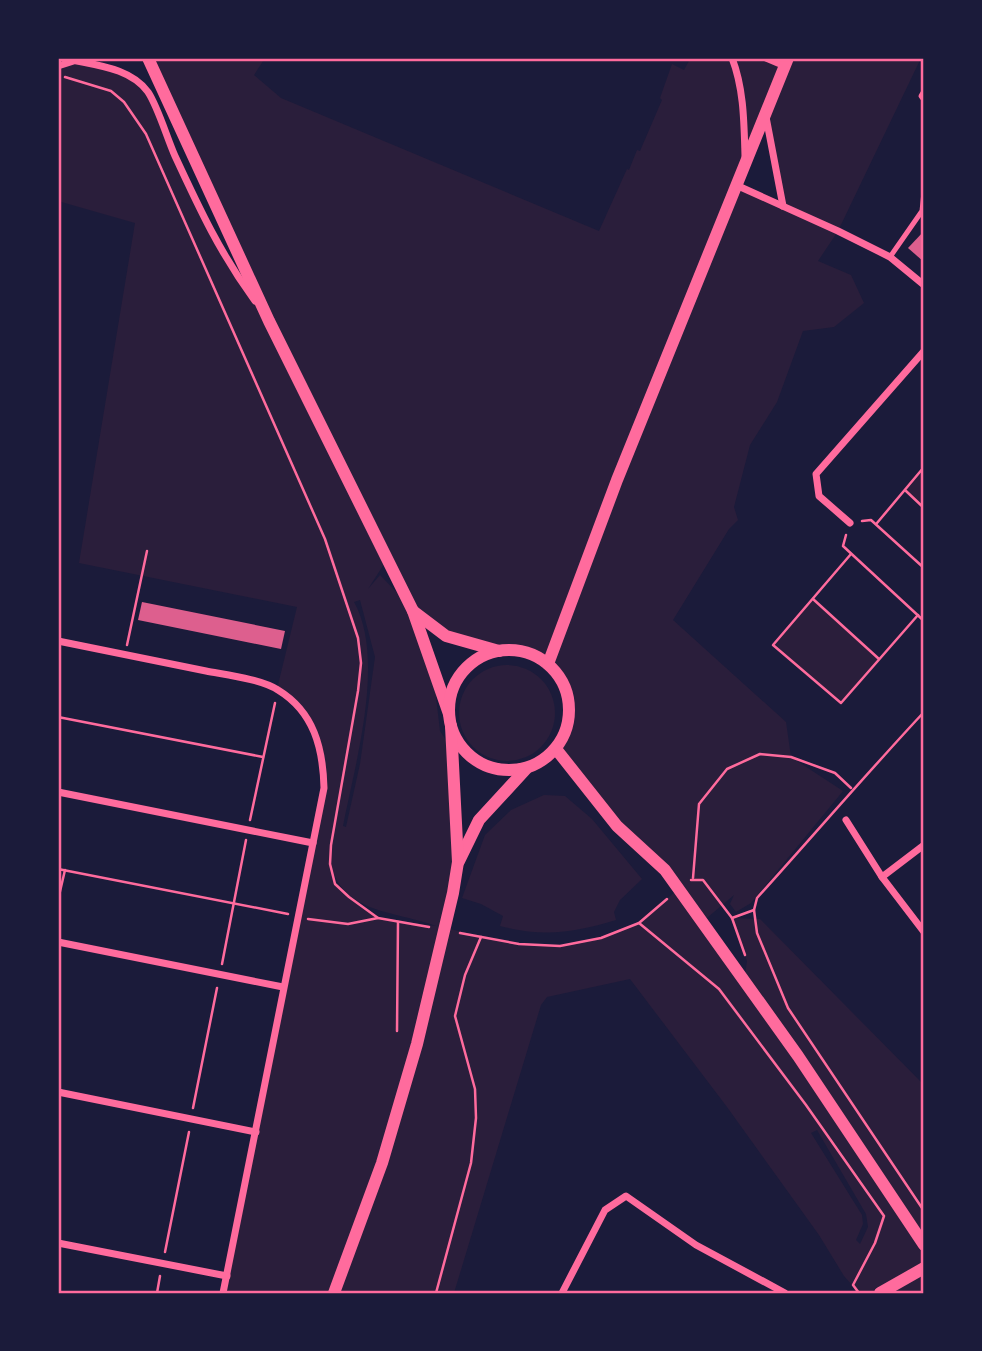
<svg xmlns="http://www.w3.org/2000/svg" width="982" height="1351" font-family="Montserrat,sans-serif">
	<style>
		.green { fill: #2a1e3b; fill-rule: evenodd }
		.building { fill: #dd5f8e }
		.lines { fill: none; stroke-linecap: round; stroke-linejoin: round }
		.path { stroke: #ff6b9d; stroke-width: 2.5 }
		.service { stroke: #ff6b9d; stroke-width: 5 }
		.minor { stroke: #ff6b9d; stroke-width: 7 }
		.tertiary { stroke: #ff6b9d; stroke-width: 12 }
		.neatline { fill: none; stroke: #ff6b9d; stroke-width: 2.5 }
	</style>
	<rect width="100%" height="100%" fill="#1b1b3a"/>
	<!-- green -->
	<g class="green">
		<path d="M 148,58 L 265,58 L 254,75 L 281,98 L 599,231 L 627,169 L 629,170 L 637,150 L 640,151 L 662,100 L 660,98 L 672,64 L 684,70 L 690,59 L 687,58 L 921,58 L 838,231 L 818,261 L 851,275 L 864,303 L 834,327 L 803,331 L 777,402 L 750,445 L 734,507 L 738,520 L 729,529 L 673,620 L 786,722 L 791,757 L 843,791 L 751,903 L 736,912 L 730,904 L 734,895 L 701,923 L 744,981 L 747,961 L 732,918 L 760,919 L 924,1085 L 924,1293 L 859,1293 L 844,1276 L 819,1235 L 727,1107 L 630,979 L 547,997 L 541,1005 L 454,1293 L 223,1293 L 324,788 L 311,723 L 277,689 L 297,607 L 79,563 L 135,223 L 58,201 L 58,66 L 77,61 L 129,75 L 148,92 L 209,230 L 267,317 ZM 765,114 L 782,205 L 737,185 ZM 386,561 L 408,604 L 380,575 L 368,589 ZM 360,600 L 375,657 L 360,764 L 346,827 L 343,826 C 355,764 386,659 354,602 ZM 422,619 C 430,625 439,634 449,637 C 464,643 485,649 501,651 C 510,651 518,650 527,653 C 573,667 579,713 556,749 L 617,826 L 676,891 L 639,923 L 601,938 L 560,946 L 519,944 L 445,928 L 458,862 L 457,757 L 440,731 L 436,697 L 441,678 ZM 333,872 C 349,914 400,912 436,926 L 378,918 L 335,884 ZM 817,1130 L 866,1214 L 868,1227 L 860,1244 L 856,1240 L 863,1224 L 862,1215 L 811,1133 Z"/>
		<path d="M 924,469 L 924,508 L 906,491 Z"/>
		<path d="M 813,599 L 879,659 L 841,703 L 773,645 Z"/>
		<circle cx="507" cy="713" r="48"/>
		<path d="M 544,795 L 565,796 L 592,819 L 642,879 L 620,900 L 614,912 L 616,920 C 574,933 543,937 500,926 L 503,916 L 481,904 L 462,898 L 485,835 L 511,810 Z"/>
	</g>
	<!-- building -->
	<g class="building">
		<path d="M 924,231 L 924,262 L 908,248 Z"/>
		<path d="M 142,602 L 285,631 L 281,649 L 138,620 Z"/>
	</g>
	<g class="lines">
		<!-- path -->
		<g class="path">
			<path d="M 65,77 L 111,91 L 124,102 L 146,134 L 325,539 L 358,638 L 361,663 L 358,691 L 331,845 L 330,864 L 335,884 L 349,897 L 378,918 L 429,927"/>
			<path d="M 906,491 L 924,508"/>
			<path d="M 862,521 L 871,520 L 924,568"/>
			<path d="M 877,523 L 924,467"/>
			<path d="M 846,535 L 843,546 L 924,621"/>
			<path d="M 851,554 L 773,645 L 841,703 L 918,615"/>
			<path d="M 813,599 L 879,659"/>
			<path d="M 127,645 L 147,551"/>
			<path d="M 924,712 C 867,773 813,836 757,898 L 754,910 L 757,933 L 788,1008 L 924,1211"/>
			<path d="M 58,717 L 263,757"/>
			<path d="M 250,820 L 275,703"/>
			<path d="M 58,869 L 288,914"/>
			<path d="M 693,878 L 699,804 L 727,769 L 760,754 L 791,757 L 835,773 L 851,788"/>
			<path d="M 691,880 L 703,880 L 732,918 L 754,910"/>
			<path d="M 58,900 L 65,870"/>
			<path d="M 732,918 L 745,955"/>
			<path d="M 308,919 L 348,924 L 378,918"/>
			<path d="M 639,923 L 719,989 L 806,1105 L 884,1216 L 875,1243 L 853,1285 L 859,1293"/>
			<path d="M 460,933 L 519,944 L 560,946 L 601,938 L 639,923 L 667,899"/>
			<path d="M 222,964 L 246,840"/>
			<path d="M 397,1031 L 398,922"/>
			<path d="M 193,1108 L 217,988"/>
			<path d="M 165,1252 L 189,1132"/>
			<path d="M 157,1293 L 160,1276"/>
			<path d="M 436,1293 L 471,1163 L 476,1118 L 475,1089 L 455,1016 L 465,975 L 481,937"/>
		</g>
		<!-- service -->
		<g class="service">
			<path d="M 924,91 L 921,96 L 924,100"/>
			<path d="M 890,257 L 922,211 L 924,192"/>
		</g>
		<!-- minor -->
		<g class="minor">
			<path d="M 732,58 C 744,89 744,123 745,156"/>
			<path d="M 766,58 L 785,66"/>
			<path d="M 77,61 C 102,66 132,70 148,92 C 158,107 167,138 175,156 C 200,210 220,253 255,301"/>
			<path d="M 58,66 L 80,59"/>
			<path d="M 766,117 L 783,206"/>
			<path d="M 736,185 L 838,231 L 890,257 L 924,285"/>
			<path d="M 850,523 L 819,496 L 816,474 L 924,351"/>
			<path d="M 58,641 C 107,651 156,661 206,671 C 227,675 261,679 278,690 C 314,712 323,748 324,788 L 223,1293"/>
			<path d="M 58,792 L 313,843"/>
			<path d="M 846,820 L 882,877 L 924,932"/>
			<path d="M 882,877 L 924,845"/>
			<path d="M 58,942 L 283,987"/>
			<path d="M 58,1092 L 256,1132"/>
			<path d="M 58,1243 L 227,1276"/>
			<path d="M 562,1293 L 605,1210 L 626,1196 L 696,1245 L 785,1293"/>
		</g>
		<!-- tertiary -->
		<g class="tertiary">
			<path d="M 148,58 L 269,321 L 413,611 L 449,714"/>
			<path d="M 413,611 L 446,636 L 499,651"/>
			<circle cx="509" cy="710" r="60"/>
			<path d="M 548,664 L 617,480 L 788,58"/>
			<path d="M 556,749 L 617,826 L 665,870 L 798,1056 L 924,1245"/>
			<path d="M 459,861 L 479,820 L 526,769"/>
			<path d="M 334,1293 L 382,1163 L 417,1044 L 453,893 L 458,862 L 451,726"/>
			<path d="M 880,1293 L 924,1268"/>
		</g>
	</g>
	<!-- border -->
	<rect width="982" height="1351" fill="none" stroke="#1b1b3a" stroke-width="119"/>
	<rect x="60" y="60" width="862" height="1232" class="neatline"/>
</svg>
